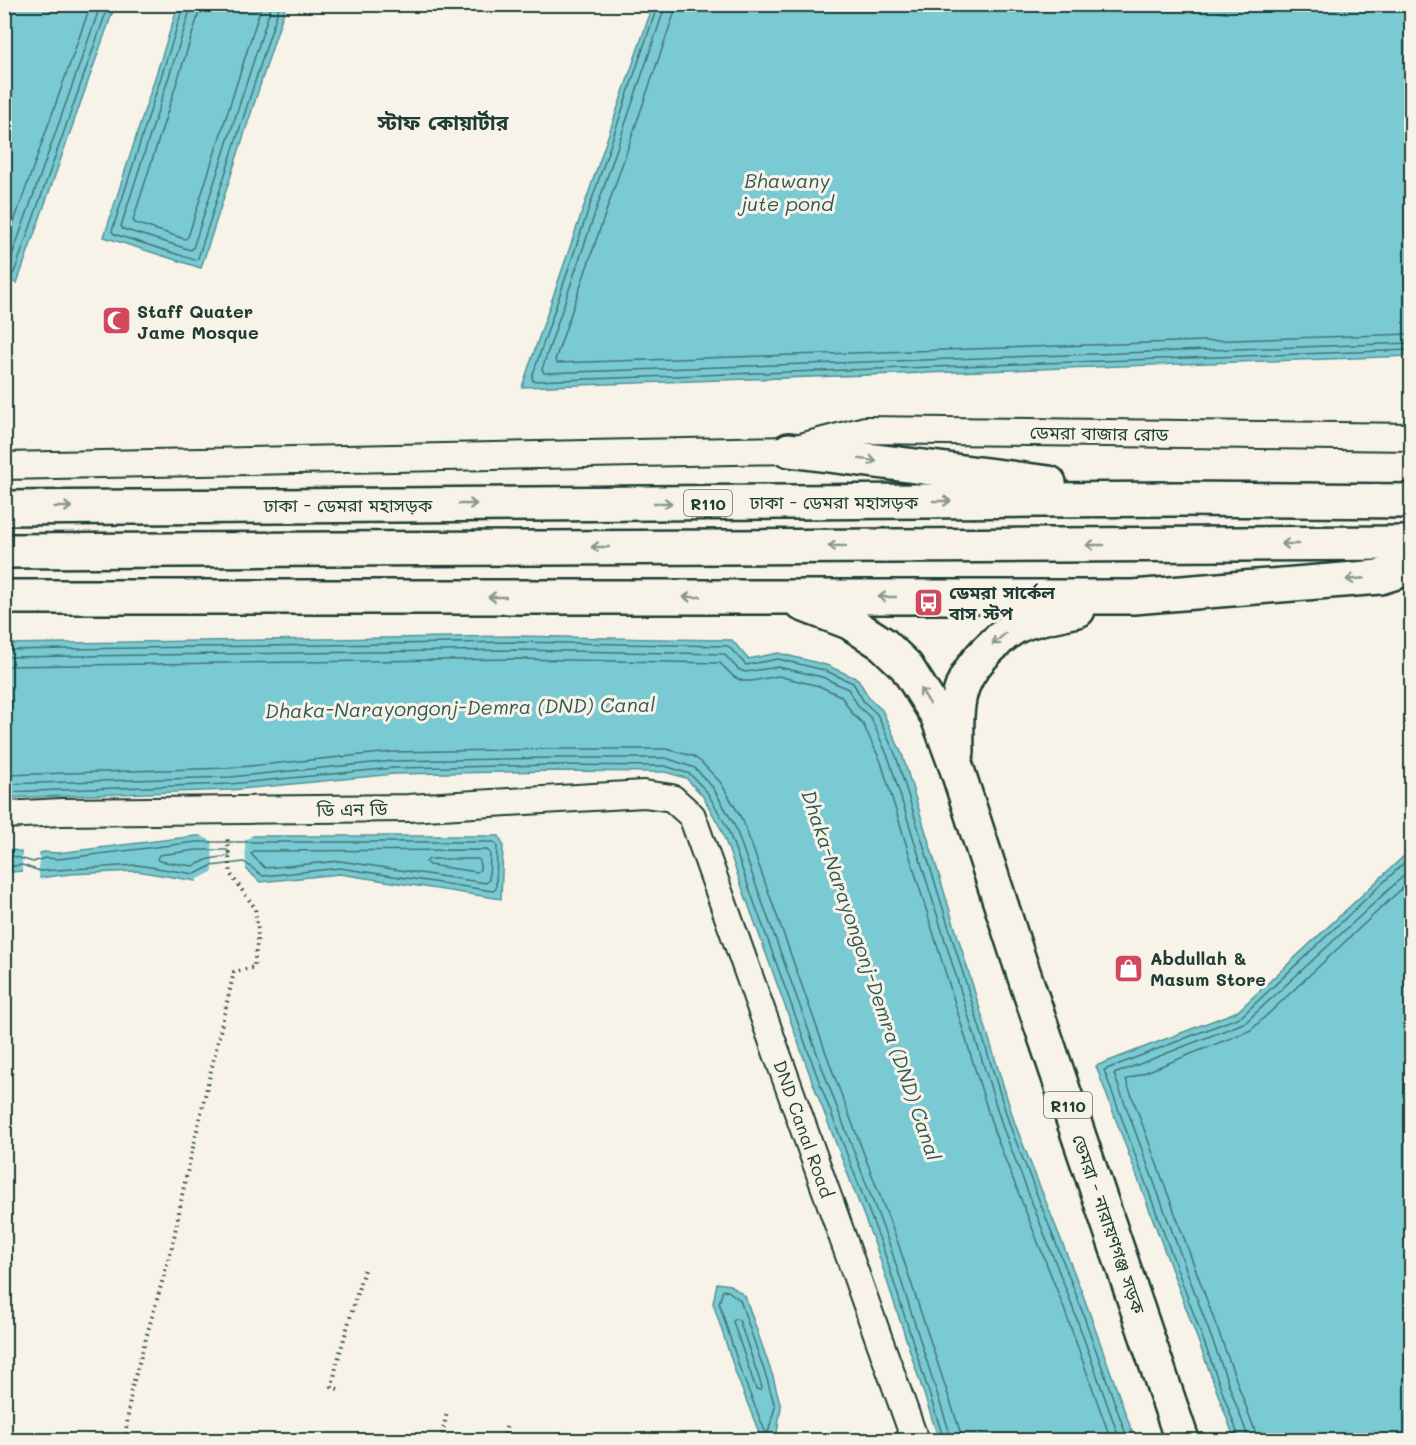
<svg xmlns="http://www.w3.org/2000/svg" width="1416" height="1445" font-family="Mali,'Noto Sans Bengali',sans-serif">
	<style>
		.water { fill: #7acad3; stroke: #569293; stroke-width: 1.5 }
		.pier { fill: #f7f3e8 }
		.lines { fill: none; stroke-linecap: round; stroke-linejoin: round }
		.shore { stroke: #437574; stroke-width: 1.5 }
		.street-casing { stroke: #1f3d34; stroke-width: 30 }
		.primary-casing { stroke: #1f3d34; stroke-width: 38 }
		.path { stroke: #1f3d34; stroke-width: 4; stroke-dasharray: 1.5 4.5; stroke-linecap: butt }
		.street { stroke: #f7f3e8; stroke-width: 26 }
		.primary { stroke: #f7f3e8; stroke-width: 33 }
		.oneway { stroke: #8b988e }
		.labels { text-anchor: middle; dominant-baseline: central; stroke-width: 6; stroke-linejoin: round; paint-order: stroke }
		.shield { fill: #f7f3e8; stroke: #60746a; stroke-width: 1.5 }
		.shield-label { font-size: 16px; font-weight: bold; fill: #1f3d34 }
		.poi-label { font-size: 18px; font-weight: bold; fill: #1f3d34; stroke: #f7f3e8; text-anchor: start }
		.street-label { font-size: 18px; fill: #1f3d34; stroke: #f7f3e8 }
		.water-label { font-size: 20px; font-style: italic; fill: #315954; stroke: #f7f3e8 }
		.quarter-label { font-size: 21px; font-weight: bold; fill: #1f3d34; stroke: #f7f3e8 }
	</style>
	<rect width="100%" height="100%" fill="#f7f3e8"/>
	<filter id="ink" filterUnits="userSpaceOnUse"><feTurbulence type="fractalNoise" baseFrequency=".0167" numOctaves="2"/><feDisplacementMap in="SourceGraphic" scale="12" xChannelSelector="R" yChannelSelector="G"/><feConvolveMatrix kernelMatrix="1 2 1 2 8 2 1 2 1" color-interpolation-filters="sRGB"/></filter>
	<g filter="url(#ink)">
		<!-- water -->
		<g class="water">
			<path d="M 4,5 L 115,5 L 17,283 L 4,279 L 5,261 L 7,252 L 4,251 Z"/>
			<path d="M 166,5 L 286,5 L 201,268 L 104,237 L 177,9 Z"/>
			<path d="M 653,5 L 1411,5 L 1411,356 L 522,387 Z"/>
			<path d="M 514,636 C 587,637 659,640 732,640 L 748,659 L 778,653 L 826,665 L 858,679 L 869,698 L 882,710 L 902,754 L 1015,1124 L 1083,1295 L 1135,1440 L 939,1440 L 877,1250 L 814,1086 L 721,829 L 702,795 L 686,778 L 665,772 L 554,771 L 394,774 L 231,790 L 5,798 L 5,644 Z"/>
			<path d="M 196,836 L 499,836 L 503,845 L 501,899 L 340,874 L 260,882 L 245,868 L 212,872 L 196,881 L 137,871 L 70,874 L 39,878 L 21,871 L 5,873 L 5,850 L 14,850 L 34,856 L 43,852 L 58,853 Z"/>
			<path d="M 1405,855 L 1412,855 L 1411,1440 L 1235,1440 L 1096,1066 L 1238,1011 Z"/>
			<path d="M 717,1283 L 730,1285 L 745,1296 L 773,1377 L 781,1407 L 776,1440 L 762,1440 L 736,1374 L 713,1303 Z"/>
		</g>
		<!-- pier -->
		<g class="pier">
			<path d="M 195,833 L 255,834 L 245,840 L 246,870 L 259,883 L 258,885 L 244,871 L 213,875 L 198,882 L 196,880 L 213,871 L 212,841 Z"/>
			<path d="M 22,849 L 33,853 L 39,850 L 39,881 L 22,875 Z"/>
		</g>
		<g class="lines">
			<!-- shore -->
			<g class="shore">
				<path d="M 181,4 L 182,11 L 112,231 L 114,234 L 195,260 L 198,258 L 280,4"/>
				<path d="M 189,4 L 189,14 L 121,226 L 123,229 L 191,250 L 193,248 L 272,4"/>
				<path d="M 198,4 L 198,16 L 133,220 L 135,223 L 185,239 L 188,237 L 262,4"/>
				<path d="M 658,4 L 532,377 L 533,381 L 1412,350"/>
				<path d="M 666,4 L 542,369 L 544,373 L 1412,343"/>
				<path d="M 675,4 L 674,14 L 555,360 L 557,363 L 1412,334"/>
				<path d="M 4,250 L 91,4"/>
				<path d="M 4,266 L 9,264 L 101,4"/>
				<path d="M 4,274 L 11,275 L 14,273 L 109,4"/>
				<path d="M 4,650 L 514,642 L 728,646 L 746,665 L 778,659 L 824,670 L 853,683 L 864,702 L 877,714 L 896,756 L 1010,1126 L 1077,1297 L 1128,1440"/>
				<path d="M 4,657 L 514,650 L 724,654 L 738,669 L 745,672 L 778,667 L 822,677 L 848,689 L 859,707 L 871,718 L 889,759 L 1003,1128 L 1070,1300 L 1120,1440"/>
				<path d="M 4,666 L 514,659 L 720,663 L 734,677 L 743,681 L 752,681 L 778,676 L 819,686 L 841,696 L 852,713 L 863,724 L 881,762 L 994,1131 L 1062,1303 L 1111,1440"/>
				<path d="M 4,775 L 229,768 L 392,752 L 554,749 L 666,749 L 693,756 L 701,762 L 721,783 L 743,821 L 835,1078 L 898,1243 L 960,1431 L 961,1440"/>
				<path d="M 4,784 L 230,777 L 393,761 L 554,758 L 666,758 L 695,768 L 713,788 L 734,824 L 827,1081 L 890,1246 L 952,1440"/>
				<path d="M 4,792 L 230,784 L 393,768 L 554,765 L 665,766 L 690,774 L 707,792 L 727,827 L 820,1084 L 883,1248 L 944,1440"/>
				<path d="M 197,850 L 227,850 L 230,854 L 228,856 L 209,859 L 193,866 L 159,861 L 157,859 L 159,855 Z"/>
				<path d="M 487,850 L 490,853 L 489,880 L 486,883 L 340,861 L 265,868 L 251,854 L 254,851 Z"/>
				<path d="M 4,856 L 13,856 L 33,862 L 45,858 L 59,859 L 196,842 L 494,842 L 497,846 L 496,889 L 493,891 L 340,868 L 263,876 L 244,862 L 211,866 L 195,874 L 137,865 L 40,871 L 22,865 L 4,867"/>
				<path d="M 429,859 L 478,859 L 480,861 L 480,870 L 477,872 L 429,865 L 426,862 Z"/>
				<path d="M 723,1290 L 728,1291 L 740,1300 L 767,1379 L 775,1407 L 768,1433 L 765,1431 L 741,1372 L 719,1303 Z"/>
				<path d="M 735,1319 L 739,1320 L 760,1381 L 762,1388 L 760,1390 L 756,1389 L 733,1322 Z"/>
				<path d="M 1240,1440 L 1104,1070 L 1242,1016 L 1406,861 L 1412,861"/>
				<path d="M 1248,1440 L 1247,1434 L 1114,1074 L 1246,1022 L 1412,868"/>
				<path d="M 1257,1440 L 1255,1431 L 1126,1080 L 1251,1030 L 1412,879"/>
			</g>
			<defs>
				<g id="street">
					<path d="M 4,466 L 789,450 L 865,430 L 1412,437"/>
					<path id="s1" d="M 4,815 L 62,812 L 408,808 L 644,794 L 672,798 L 692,816 L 915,1440"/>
				</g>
				<g id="primary">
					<path d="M 789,450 L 1049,483"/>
					<path d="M 4,508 L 1176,499 L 1412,501"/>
					<path d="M 4,551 L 1412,543"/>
					<path d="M 4,597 L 1133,597 L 1380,577 L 1412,567"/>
					<path d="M 802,604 L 849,622 L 883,644 L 906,666 L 937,715 L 957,769 L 1018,957 L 1182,1440"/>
					<path d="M 957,752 C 956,702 955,679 994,644 C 1003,635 1013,627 1024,623 C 1041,617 1060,614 1078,610"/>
				</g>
			</defs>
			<!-- street casing -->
			<use href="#street" class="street-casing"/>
			<!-- primary casing -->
			<use href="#primary" class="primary-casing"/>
			<!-- path -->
			<g class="path">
				<path d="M 338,1389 L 332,1387 L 337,1363 L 365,1266"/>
				<path d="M 125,1440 L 131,1391 L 173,1243 L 184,1186 L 234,972 L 254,967 L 258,932 L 255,908 L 231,875 L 227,836"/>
				<path d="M 441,1440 L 447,1412"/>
				<path d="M 503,1440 L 507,1424"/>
			</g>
			<!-- street -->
			<use href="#street" class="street"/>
			<!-- primary -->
			<use href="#primary" class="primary"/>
		</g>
		<!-- one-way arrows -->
		<defs><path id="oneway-shaft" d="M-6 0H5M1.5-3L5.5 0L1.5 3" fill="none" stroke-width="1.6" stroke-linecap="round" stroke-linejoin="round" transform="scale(1.5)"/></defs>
		<g class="oneway">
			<use href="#oneway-shaft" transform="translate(868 460) rotate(7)"/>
			<use href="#oneway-shaft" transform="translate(942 501)"/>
			<use href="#oneway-shaft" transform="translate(663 503)"/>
			<use href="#oneway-shaft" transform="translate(468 504)"/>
			<use href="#oneway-shaft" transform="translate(63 507)"/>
			<use href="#oneway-shaft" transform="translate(1290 544) rotate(180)"/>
			<use href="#oneway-shaft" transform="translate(1095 545) rotate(180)"/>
			<use href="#oneway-shaft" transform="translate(837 546) rotate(180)"/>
			<use href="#oneway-shaft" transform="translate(600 547) rotate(180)"/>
			<use href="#oneway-shaft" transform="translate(1355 579) rotate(175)"/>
			<use href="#oneway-shaft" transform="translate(497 597) rotate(-180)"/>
			<use href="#oneway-shaft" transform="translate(692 597) rotate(-180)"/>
			<use href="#oneway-shaft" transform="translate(887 597) rotate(180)"/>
			<use href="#oneway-shaft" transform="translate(999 639) rotate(139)"/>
			<use href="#oneway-shaft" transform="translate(925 696) rotate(-122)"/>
		</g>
	</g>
	<!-- icons -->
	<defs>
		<symbol id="mosque-square" viewBox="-11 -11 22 22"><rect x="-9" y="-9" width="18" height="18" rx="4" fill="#d1495b" stroke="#f7f3e8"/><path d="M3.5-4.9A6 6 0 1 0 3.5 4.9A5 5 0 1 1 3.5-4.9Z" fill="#fff"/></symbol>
		<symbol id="bus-square" viewBox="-11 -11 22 22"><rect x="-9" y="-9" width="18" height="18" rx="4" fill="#d1495b" stroke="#f7f3e8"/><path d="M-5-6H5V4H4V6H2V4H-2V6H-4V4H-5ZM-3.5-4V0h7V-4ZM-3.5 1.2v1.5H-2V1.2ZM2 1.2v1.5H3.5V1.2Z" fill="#fff"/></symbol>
		<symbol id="shop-square" viewBox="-11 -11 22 22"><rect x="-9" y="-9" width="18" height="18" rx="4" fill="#d1495b" stroke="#f7f3e8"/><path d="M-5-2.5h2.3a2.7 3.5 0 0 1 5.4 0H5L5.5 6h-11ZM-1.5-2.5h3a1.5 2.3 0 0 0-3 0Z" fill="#fff"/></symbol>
	</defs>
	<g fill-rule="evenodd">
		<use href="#mosque-square" x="100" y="304" width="33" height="33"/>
		<use href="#bus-square" x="912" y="586" width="33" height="33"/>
		<use href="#shop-square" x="1112" y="952" width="33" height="33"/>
	</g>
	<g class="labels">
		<!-- shield labels -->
		<g class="shield">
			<rect x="684" y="490" width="48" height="26" rx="4.5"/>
			<rect x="1044" y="1092" width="48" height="26" rx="4.5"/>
		</g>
		<g class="shield-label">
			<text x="708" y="503">R110</text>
			<text x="1068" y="1105">R110</text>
		</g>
		<!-- poi labels -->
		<g class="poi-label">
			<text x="137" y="311">Staff Quater<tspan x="137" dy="21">Jame Mosque</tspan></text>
			<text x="949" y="592">ডেমরা সার্কেল<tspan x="949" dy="21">বাস স্টপ</tspan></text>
			<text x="1150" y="958">Abdullah &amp;<tspan x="1150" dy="21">Masum Store</tspan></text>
		</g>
		<!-- street labels -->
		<g class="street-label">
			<text transform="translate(1099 433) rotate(1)">ডেমরা বাজার রোড</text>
			<text x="834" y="502">ঢাকা - ডেমরা মহাসড়ক</text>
			<text x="348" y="505">ঢাকা - ডেমরা মহাসড়ক</text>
			<text transform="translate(352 809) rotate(-1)">ডি এন ডি</text>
			<text stroke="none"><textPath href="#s1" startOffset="1028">DND Canal Road</textPath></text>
			<text transform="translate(1109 1224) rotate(71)">ডেমরা - নারায়ণগঞ্জ সড়ক</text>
		</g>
		<!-- water labels -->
		<g class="water-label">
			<text x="787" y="180">Bhawany<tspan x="787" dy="23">jute pond</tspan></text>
			<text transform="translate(460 707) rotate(-1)">Dhaka-Narayongonj-Demra (DND) Canal</text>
			<text transform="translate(872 975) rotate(71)">Dhaka-Narayongonj-Demra (DND) Canal</text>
		</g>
		<!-- quarter labels -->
		<g class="quarter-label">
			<text x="443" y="121">স্টাফ কোয়ার্টার</text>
		</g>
	</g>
	<!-- margin -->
	<rect width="1416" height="1445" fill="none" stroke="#f7f3e8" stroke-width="24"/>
	<rect x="12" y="12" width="1392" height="1421" fill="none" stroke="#1f3d34" stroke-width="2" filter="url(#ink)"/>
</svg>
